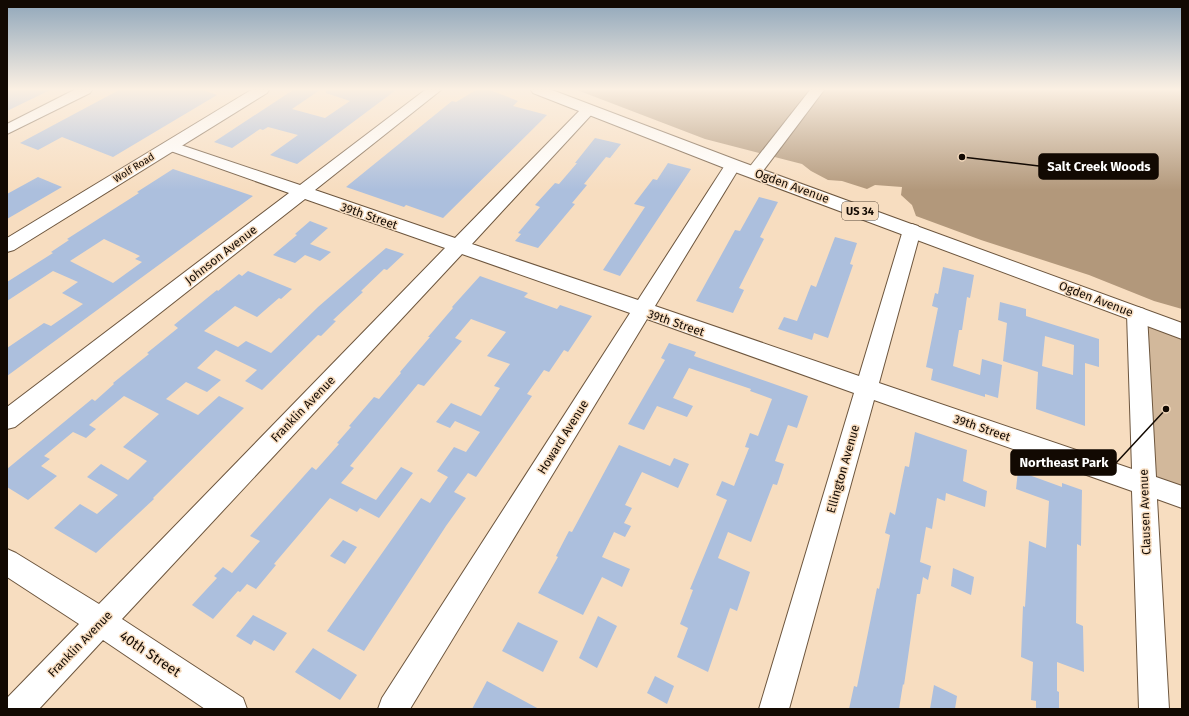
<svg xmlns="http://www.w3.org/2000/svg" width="1189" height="716" font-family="'Fira Sans',sans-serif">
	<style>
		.green { fill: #d2b89b }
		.forest { fill: #b2987b }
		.building { fill: #acbfdd; fill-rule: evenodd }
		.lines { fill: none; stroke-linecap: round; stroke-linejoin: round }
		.minor-casing { stroke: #6d563e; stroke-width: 2 }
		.major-casing { stroke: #6d563e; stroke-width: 2 }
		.minor { fill: #fff; fill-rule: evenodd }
		.major { fill: #fff; fill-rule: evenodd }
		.labels { text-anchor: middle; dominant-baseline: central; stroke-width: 3; stroke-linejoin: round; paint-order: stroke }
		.far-street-label { font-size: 10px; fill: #120902; stroke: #f7ddc0 }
		.shield { fill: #f7ddc0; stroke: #57493b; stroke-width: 1 }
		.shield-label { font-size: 11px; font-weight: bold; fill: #120902 }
		.street-label { font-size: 12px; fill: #120902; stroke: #f7ddc0 }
		.near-street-label { font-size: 14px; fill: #120902; stroke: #f7ddc0 }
		.leader { fill: none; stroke: #120902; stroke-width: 1.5 }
		.callout-dot { fill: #120902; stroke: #f7ddc0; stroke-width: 1.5 }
		.callout { fill: #120902; stroke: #120902; stroke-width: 1.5 }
		.callout-label { font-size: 13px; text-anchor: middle; font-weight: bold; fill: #fff }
	</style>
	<rect width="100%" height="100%" fill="#f7ddc0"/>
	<!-- green -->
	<path class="green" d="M 1145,322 L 1182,335 L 1182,493 L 1153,483 Z"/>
	<!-- forest -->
	<path class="forest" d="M 577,90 L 1182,90 L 1182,309 L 1154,301 L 1089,275 L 981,240 L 916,216 L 912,205 L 901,195 L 902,187 L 875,185 L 867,189 L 842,181 L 828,180 L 811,171 L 802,164 L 705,139 Z"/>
	<!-- building -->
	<g class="building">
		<path d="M 7,90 L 50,90 L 7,111 Z"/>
		<path d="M 119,90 L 203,90 L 217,95 L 113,157 L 62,137 L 38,150 L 20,143 Z"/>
		<path d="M 293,90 L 320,90 L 292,109 L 325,118 L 350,101 L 326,93 L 326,90 L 396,90 L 297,164 L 270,155 L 298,135 L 268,127 L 263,130 L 260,129 L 232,148 L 214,142 Z"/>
		<path d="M 476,90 L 490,90 L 518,101 L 513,106 L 547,115 L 443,218 L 406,205 L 404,207 L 346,187 L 452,101 L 456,102 Z"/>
		<path d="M 595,138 L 621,144 L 610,158 L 606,157 L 584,184 L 587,185 L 572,203 L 575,204 L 538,248 L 515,241 L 521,234 L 518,233 L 540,207 L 535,205 L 555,183 L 559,184 L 577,163 L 575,163 Z"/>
		<path d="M 668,163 L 691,169 L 620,276 L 603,270 L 645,207 L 634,204 L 653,179 L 657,180 Z"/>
		<path d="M 173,169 L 253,196 L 7,376 L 7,348 L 44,323 L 51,326 L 83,304 L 62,293 L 78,282 L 53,271 L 7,301 L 7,282 L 53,253 L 51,252 L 69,240 L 67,239 L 139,193 L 137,192 ZM 104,239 L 140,256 L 135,259 L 142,262 L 113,283 L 70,261 Z"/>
		<path d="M 38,177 L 62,187 L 7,219 L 7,194 Z"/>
		<path d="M 759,197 L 778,202 L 760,237 L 764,239 L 739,288 L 744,290 L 733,313 L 696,301 L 735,230 L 740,231 Z"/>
		<path d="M 310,221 L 328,228 L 310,244 L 331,252 L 320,261 L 305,255 L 295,263 L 273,255 L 297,235 L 295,234 Z"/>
		<path d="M 835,237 L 857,243 L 850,264 L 853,265 L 828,338 L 814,333 L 812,340 L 778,329 L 784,317 L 797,321 L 811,285 L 816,287 Z"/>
		<path d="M 386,248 L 404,254 L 387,270 L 384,269 L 361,291 L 363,292 L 333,320 L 336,321 L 321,336 L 318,335 L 262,390 L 245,381 L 257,370 L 216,350 L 197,368 L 221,380 L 207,392 L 186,382 L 166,399 L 198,415 L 219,396 L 244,408 L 153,498 L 154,499 L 96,553 L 54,528 L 80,504 L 97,514 L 118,495 L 87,477 L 101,464 L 128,480 L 147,461 L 123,447 L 159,414 L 124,396 L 89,425 L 96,429 L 86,438 L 73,432 L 44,456 L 50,459 L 41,466 L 57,476 L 28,500 L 7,487 L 7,469 L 92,399 L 95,401 L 114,384 L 113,383 L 149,354 L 147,353 L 178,328 L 174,325 L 217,290 L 218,291 L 239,274 L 242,276 L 248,271 L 292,289 L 281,299 L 279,298 L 257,317 L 235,306 L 204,331 L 238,347 L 246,341 L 271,353 L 318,307 Z"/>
		<path d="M 943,267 L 974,275 L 970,298 L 967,297 L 962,330 L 959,330 L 953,366 L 980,375 L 982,359 L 1002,365 L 998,398 L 985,394 L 985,397 L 931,380 L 933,369 L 926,367 L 938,308 L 932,306 L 935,293 L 938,294 Z"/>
		<path d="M 480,276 L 528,293 L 524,297 L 557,309 L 560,305 L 592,316 L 568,352 L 564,350 L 549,372 L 544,370 L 527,394 L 532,396 L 476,477 L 468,473 L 454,492 L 466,498 L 446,526 L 364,651 L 327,631 L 421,498 L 430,503 L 448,477 L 437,471 L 454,447 L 466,452 L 480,432 L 455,421 L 450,428 L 436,422 L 451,403 L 481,416 L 500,388 L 494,386 L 510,364 L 487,356 L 506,332 L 471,319 L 455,338 L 462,341 L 451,354 L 424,386 L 418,384 L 350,466 L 354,468 L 341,483 L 376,500 L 401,467 L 413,473 L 379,518 L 360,508 L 357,512 L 330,498 L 274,564 L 276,565 L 256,589 L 247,584 L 240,592 L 238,591 L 213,619 L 192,605 L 217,578 L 214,576 L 223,567 L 232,573 L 260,541 L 250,536 L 312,467 L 316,470 L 339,444 L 337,443 L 351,427 L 349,426 L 374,397 L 379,399 L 401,373 L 400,372 L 430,337 L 428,337 L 453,308 L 452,307 Z"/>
		<path d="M 1000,302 L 1026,309 L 1026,316 L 1099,339 L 1099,367 L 1085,363 L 1085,426 L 1036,409 L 1038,372 L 1003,361 L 1007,323 L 998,320 ZM 1045,336 L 1074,345 L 1073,375 L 1042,366 Z"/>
		<path d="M 669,343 L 696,352 L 694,356 L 808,396 L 797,428 L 788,425 L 775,461 L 784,464 L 777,485 L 773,484 L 751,542 L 728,532 L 718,558 L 750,572 L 737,611 L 730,608 L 708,672 L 677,657 L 688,628 L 680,624 L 693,590 L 690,589 L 727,500 L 716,495 L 722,481 L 734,486 L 749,448 L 745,447 L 750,433 L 758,436 L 772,399 L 750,391 L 751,389 L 689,368 L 673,398 L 693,406 L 687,417 L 657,406 L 644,430 L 628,424 L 665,360 L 661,358 Z"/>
		<path d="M 915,432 L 967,450 L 963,481 L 987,491 L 985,507 L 946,493 L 945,501 L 937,498 L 932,529 L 926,527 L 920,562 L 931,566 L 928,580 L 923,577 L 920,594 L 917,594 L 904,685 L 903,684 L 899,709 L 849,709 L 854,686 L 857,687 L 877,588 L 879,589 L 890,535 L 885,533 L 890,512 L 895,515 L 905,466 L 909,467 Z"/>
		<path d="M 619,445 L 670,466 L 674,458 L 689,464 L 678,488 L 642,472 L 625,505 L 632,508 L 624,523 L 631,526 L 625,537 L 614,532 L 602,557 L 630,569 L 622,587 L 602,577 L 583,615 L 538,593 L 558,557 L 556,556 L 569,531 L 572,532 Z"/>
		<path d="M 1018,471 L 1062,487 L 1062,483 L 1082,490 L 1081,546 L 1077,544 L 1076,623 L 1083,626 L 1084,672 L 1057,662 L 1057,691 L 1059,692 L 1059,709 L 1036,709 L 1036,701 L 1031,700 L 1033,662 L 1021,657 L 1023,606 L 1025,607 L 1029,541 L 1046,548 L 1049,501 L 1016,489 Z"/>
		<path d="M 343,540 L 357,547 L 345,564 L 330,556 Z"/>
		<path d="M 953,568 L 974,577 L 971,595 L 951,586 Z"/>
		<path d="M 253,615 L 287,633 L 274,651 L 254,640 L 251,645 L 236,636 Z"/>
		<path d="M 598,616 L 617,626 L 597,668 L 579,658 Z"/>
		<path d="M 518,622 L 558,641 L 543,672 L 502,651 Z"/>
		<path d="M 313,648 L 357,675 L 340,700 L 295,672 Z"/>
		<path d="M 655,676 L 674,686 L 667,704 L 647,693 Z"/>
		<path d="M 487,681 L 539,709 L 472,709 Z"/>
		<path d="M 934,685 L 957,696 L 955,709 L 930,709 Z"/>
	</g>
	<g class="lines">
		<defs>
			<g id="minor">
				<path d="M 74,90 L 92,90 L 90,93 L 7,134 L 7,124 Z"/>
				<path d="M 425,90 L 441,90 L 315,190 L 455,238 L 583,107 L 588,106 L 593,107 L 595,110 L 593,113 L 472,244 L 638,300 L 727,162 L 733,160 L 739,162 L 741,165 L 655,306 L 859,376 L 903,230 L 906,226 L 912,224 L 918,226 L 921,230 L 879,383 L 1132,469 L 1127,314 L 1130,309 L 1137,307 L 1144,309 L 1147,314 L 1156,477 L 1182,486 L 1182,508 L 1157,499 L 1169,709 L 1139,709 L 1132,491 L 874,400 L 789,709 L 759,709 L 854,393 L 647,319 L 410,709 L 378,709 L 382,698 L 630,313 L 462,254 L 122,619 L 243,698 L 247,709 L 205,709 L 103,640 L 39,709 L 7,709 L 7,698 L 79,624 L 7,577 L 7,549 L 16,553 L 99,604 L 445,248 L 305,199 L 15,427 L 7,429 L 7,407 L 289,193 L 165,149 L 162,146 L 165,143 L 170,141 L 175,143 L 300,185 Z"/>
				<path d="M 810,90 L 824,90 L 760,175 L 754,177 L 748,175 L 746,172 L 748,169 Z"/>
			</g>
			<g id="major">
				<path d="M 251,90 L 269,90 L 267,93 L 14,250 L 7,252 L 7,238 Z"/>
				<path d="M 531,90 L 552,90 L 739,161 L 1182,323 L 1182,339 L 727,169 L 533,93 Z"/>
			</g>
		</defs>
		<!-- minor casing -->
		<use href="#minor" class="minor-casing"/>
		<!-- major casing -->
		<use href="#major" class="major-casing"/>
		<!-- minor -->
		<use href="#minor" class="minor"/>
		<!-- major -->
		<use href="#major" class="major"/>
	</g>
	<!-- sky -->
	<linearGradient id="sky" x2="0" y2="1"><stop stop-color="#8fa6ba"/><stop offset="0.47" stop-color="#fbf0e3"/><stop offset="1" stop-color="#fbf0e3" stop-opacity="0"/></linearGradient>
	<rect width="1189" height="190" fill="url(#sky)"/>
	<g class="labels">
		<!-- far-street labels -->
		<g class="far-street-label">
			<text transform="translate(134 168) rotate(-32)">Wolf Road</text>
		</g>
		<!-- shield labels -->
		<rect class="shield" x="842" y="202" width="36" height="18" rx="3"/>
		<g class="shield-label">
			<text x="860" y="211">US 34</text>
		</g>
		<!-- street labels -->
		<g class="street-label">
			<text transform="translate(792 186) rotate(20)">Ogden Avenue</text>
			<text transform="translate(369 216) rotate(19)">39th Street</text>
			<text transform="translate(221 255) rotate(-38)">Johnson Avenue</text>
			<text transform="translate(1096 299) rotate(21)">Ogden Avenue</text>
			<text transform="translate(676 323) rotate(19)">39th Street</text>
			<text transform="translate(303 409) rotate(-46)">Franklin Avenue</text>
			<text transform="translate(982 428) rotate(19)">39th Street</text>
			<text transform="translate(563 437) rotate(-58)">Howard Avenue</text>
			<text transform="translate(843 469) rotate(-74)">Ellington Avenue</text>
			<text transform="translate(1145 512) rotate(-92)">Clausen Avenue</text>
			<text transform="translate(80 644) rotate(-46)">Franklin Avenue</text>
		</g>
		<!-- near-street labels -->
		<g class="near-street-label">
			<text transform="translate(150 654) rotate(34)">40th Street</text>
		</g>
	</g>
	<!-- callouts -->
	<path class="leader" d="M962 157L1039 166M1166 409L1116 463"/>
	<g class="callout-dot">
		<circle cx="962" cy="157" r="4"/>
		<circle cx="1166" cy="409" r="4"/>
	</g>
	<g class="callout">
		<rect x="1039" y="154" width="119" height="25" rx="4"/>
		<rect x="1011" y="450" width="105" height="25" rx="4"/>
	</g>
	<g class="callout-label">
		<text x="1099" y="171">Salt Creek Woods</text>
		<text x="1064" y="467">Northeast Park</text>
	</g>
	<!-- border -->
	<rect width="1189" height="716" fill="none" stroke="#120902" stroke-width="16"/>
</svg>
